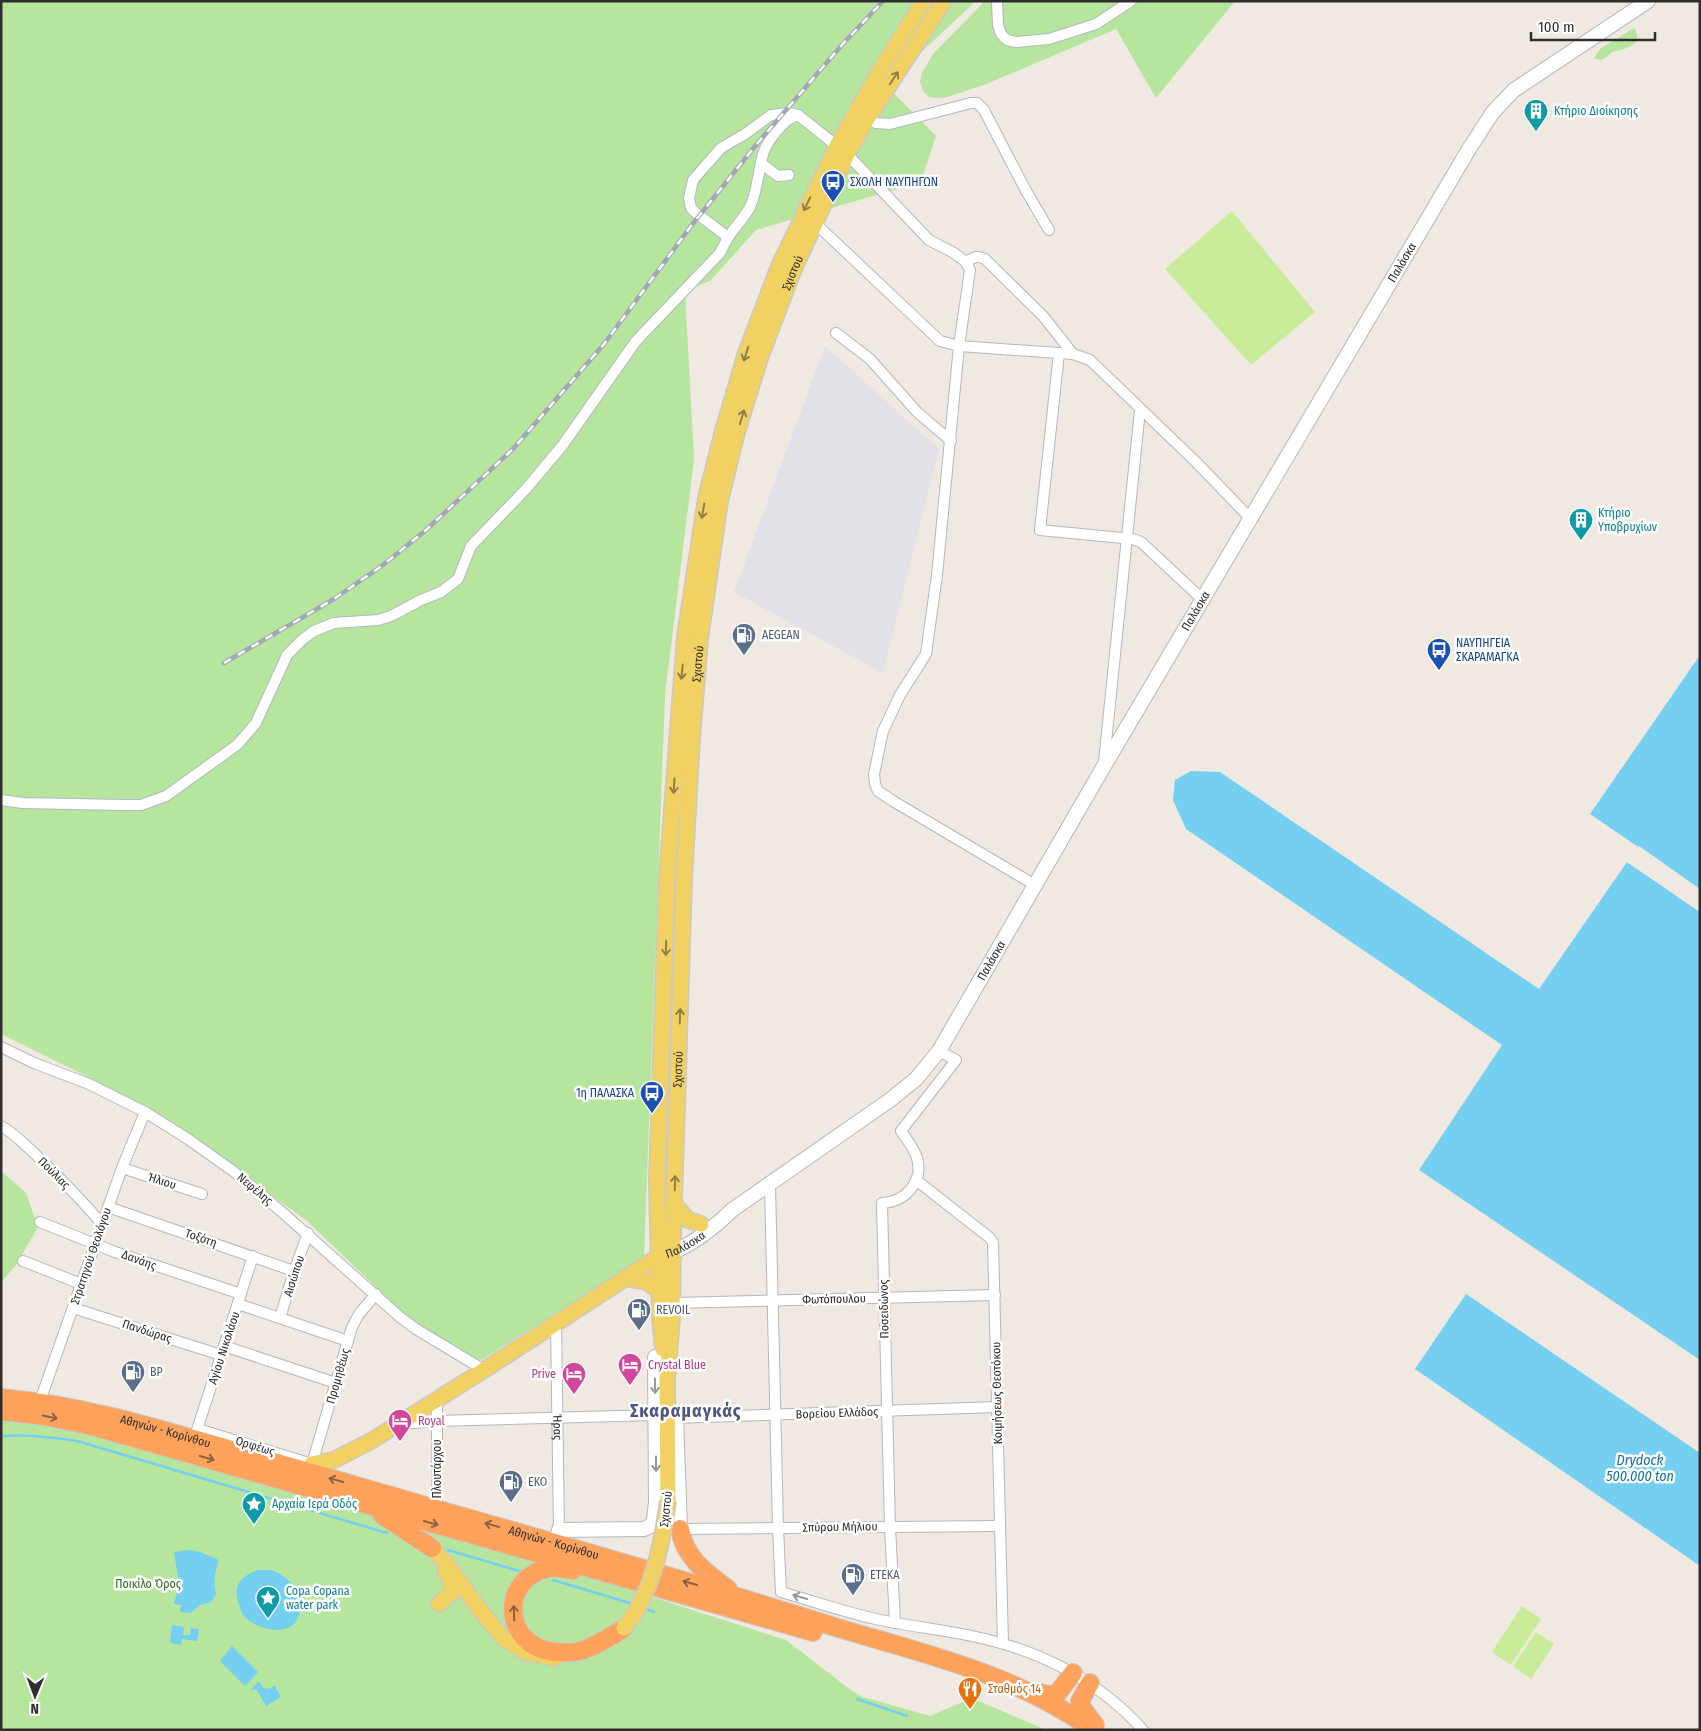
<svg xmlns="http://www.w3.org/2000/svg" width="1701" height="1731" font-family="'Fira Sans Condensed',sans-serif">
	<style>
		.industrial { fill: #e3e1e8 }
		.green { fill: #b6e59e }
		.pitch { fill: #c9ec9a }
		.water { fill: #75cff0 }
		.pier { fill: #efe9e1 }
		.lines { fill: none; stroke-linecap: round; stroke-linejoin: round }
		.stream { stroke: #75cff0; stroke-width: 2.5 }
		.street-casing { stroke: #b4b7c1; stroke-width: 12 }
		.secondary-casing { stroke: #b4b7c1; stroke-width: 16 }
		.primary-casing { stroke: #c9c9c9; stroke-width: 18 }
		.highway-casing { stroke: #c9c9c9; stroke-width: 20 }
		.street { stroke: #fff; stroke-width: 10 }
		.secondary { stroke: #fff; stroke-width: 14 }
		.primary { stroke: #f2d163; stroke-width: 15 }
		.highway { stroke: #ffa35c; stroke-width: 18 }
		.rail-casing { stroke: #a3a6b8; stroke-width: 4.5 }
		.rail { stroke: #fff; stroke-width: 2.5; stroke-dasharray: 8; stroke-linecap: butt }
		.primary-bridge-casing { stroke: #c9c9c9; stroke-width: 18; stroke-linecap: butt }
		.primary-bridge { stroke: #f2d163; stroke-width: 15 }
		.oneway { stroke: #908048 }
		.oneway2 { stroke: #969696 }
		.oneway3 { stroke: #8c6343 }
		.labels { text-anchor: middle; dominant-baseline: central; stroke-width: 5; stroke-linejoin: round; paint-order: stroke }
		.culture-label { font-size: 12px; fill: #0d838f; stroke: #fff; text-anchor: start }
		.transit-label { font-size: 12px; fill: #164399; stroke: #fff; text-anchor: start }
		.street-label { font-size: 12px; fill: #2e2e2e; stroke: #fff }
		.service-label { font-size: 12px; fill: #4e5e75; stroke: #fff; text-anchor: start }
		.hotel-label { font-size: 12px; fill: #b23c85; stroke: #fff; text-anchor: start }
		.park-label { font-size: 12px; fill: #2c6e1b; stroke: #fff }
		.food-label { font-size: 12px; fill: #c56008; stroke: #fff; text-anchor: start }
		.water-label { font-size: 14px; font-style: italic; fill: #0d6fa3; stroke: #fff }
		.district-label { font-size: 18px; font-weight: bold; letter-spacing: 1px; fill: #4d5680; stroke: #fff }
	</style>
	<rect width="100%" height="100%" fill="#efe9e1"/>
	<!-- industrial -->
	<path class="industrial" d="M 825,346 L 939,449 L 883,673 L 734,592 Z"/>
	<!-- green -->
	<g class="green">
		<path d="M 1,1 L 976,1 L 886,85 L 936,136 L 921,182 L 756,230 L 710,281 L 685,291 L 694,459 L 665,695 L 644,1258 L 483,1359 L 479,1360 L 458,1349 L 406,1316 L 306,1220 L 190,1137 L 88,1077 L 1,1034 Z"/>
		<path d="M 985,1 L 1235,1 L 1156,98 L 1116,29 L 984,85 L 947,97 L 938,98 L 929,97 L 923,91 L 920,82 L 922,73 L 933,54 Z"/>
		<path d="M 1634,28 C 1645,45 1625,49 1612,52 L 1608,56 L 1601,60 L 1594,58 L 1600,49 Z"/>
		<path d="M 1,1171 L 26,1193 L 38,1227 L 16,1265 L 1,1282 Z"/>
		<path d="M 1,1419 L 260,1452 L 531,1558 L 786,1640 L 852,1691 L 863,1697 L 930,1716 L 972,1698 L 1046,1730 L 1,1730 Z"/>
	</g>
	<!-- pitch -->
	<g class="pitch">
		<path d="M 1232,211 L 1315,312 L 1251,365 L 1165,269 Z"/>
		<path d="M 1522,1606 L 1541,1619 L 1511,1665 L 1492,1652 Z"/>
		<path d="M 1536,1632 L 1554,1644 L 1531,1679 L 1513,1666 Z"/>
	</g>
	<!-- water -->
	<g class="water">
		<path d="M 1698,658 L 1700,659 L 1700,889 L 1590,814 Z"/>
		<path d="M 1191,771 L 1220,772 L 1539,989 L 1627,862 L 1700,912 L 1700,1360 L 1419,1170 L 1502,1045 L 1186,829 L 1173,800 L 1175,780 Z"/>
		<path d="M 1466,1294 L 1700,1453 L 1700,1566 L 1415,1369 Z"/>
		<path d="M 188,1550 L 200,1552 L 219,1560 C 215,1572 213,1581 216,1594 L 211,1602 L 200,1605 L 191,1613 L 180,1612 L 181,1605 L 174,1604 L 179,1584 L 174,1552 Z"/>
		<path d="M 258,1570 C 262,1570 266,1570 270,1570 C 285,1573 304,1592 301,1609 C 301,1612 298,1617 297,1620 C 287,1638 253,1628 243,1615 C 241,1612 240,1607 239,1604 C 232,1585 241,1576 258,1570 Z"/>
		<path d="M 172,1625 L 184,1627 L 183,1635 L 190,1635 L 191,1628 L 199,1629 L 197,1641 L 182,1639 L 181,1645 L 170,1643 Z"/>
		<path d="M 232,1646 L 258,1672 L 245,1686 L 220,1661 Z"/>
		<path d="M 258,1682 L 260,1682 L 262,1687 L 267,1689 L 275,1686 L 281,1697 L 266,1706 L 256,1689 L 253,1690 L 251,1689 Z"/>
	</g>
	<!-- pier -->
	<g class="pier">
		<path d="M 1639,846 L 1700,889 L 1700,891 L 1637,848 Z"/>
		<path d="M 1629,860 L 1700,909 L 1700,912 L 1627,862 Z"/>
	</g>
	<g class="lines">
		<!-- stream -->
		<g class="stream">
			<path d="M 1,1436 C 27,1434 51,1437 77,1441 L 387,1533"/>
			<path d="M 448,1550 L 526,1573"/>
			<path d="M 553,1580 L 633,1604"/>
			<path d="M 643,1608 L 654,1612"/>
			<path d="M 857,1699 L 907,1716"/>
		</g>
		<defs>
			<g id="street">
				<path d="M 997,1 L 998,25 L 1001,34 L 1007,40 L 1016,42 L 1049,39 L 1096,24 L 1131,1"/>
				<path d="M 863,117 L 876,123 L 890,124 L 971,103 L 977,103 L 984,110 L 1025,189 L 1049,230"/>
				<path d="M 847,154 L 929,240 L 954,253 L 966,262 L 970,270 L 959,346 L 937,575 L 926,654 L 900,695 L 883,731 L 874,774 L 875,784 L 878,791 L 893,801 L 1035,885"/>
				<path d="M 762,164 L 778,176 L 789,175"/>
				<path d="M 815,223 L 940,341 L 959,346 L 1073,354 L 1090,360 L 1197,463 L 1251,519"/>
				<path d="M 728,237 L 696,213 L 691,208 L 689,198 L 693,180 L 721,148 L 745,134 L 771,115 L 789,113 L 798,115 L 837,146"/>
				<path d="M 966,262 C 974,257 977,255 985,259 L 1043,316 L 1073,354"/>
				<path d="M 836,333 L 870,359 L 917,412 L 951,441"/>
				<path d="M 1059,353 L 1040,530 L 1133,539 L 1141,542 L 1202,599"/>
				<path d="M 1104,762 L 1140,410"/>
				<path d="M 1,800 L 23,803 L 125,805 L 141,805 L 166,796 L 237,745 L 256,723 L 287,655 L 303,639 L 314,631 L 334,623 L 378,620 L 391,616 L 421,600 L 441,592 L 458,579 L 471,546 L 526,489 L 562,446 L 636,341 L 720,253 C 723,247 726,241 729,236 C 736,226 744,218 750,207 C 757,192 758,174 762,158 C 765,143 783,119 798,115"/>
				<path d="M 1,1047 L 34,1063 L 89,1084 L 145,1112 L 188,1139 L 233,1171 L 282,1212 L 401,1318 L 416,1329 L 484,1370"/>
				<path d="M 1,1126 C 14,1133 24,1144 34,1153 C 58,1176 81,1199 102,1224"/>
				<path d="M 122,1168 L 202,1194"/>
				<path d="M 916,1180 L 990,1238 L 993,1243 L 1003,1643"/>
				<path d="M 770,1185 L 778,1528 L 781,1592 C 813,1601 844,1612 876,1619 C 912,1627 949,1630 985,1639 C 1045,1653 1101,1683 1143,1730"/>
				<path d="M 108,1207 L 294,1271"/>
				<path d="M 40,1222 L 115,1252 L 241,1294"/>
				<path d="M 23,1261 L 81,1284"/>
				<path d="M 673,1303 L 995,1295"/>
				<path d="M 238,1304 L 348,1341"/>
				<path d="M 73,1308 L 221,1355"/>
				<path d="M 280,1318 L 294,1271 L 308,1233"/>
				<path id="s1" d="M 556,1323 L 559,1530"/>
				<path d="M 224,1346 L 336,1383"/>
				<path d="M 437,1400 L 437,1509"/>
				<path d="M 40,1401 L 122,1168 L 145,1112"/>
				<path d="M 676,1418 L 997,1407"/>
				<path d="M 402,1424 L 437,1421 L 656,1415"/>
				<path d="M 198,1429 L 312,1464 L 352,1327 L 359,1314 L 376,1294"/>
				<path d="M 196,1433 L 253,1256"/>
				<path d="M 680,1529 L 1000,1526"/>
				<path d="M 895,1623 L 890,1527 L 882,1203 C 905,1202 924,1182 917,1158 C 914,1148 907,1140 901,1131 L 956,1060 L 939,1051"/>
			</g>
			<g id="secondary">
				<path id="s2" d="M 664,1255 C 687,1249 715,1227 732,1210 L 890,1100 L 916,1079 L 939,1051 L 1104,766 L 1469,149 L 1493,112 L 1514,90 L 1648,1"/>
				<path d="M 676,1418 L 680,1529"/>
				<path d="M 556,1543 L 559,1530 L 644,1529 L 652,1525 L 654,1520 L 656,1502 L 655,1357"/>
			</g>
			<g id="primary">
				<path d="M 675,1205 L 688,1220 L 701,1224"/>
				<path d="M 625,1278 L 647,1282 L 659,1291"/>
				<path d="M 663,1349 L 660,1318 L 657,1180 L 667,877 L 685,637 L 706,498 L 724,427 L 746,353 L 779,266 L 837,146 L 882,67 L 924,1"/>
				<path d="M 312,1464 L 334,1460 L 371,1441 L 484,1370 L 658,1257"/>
				<path id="s3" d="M 668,1501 L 667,1380 L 672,1317 L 673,1232 L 684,878 L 692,738 L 700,639 L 720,501 L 737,432 L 760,358 L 793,271 L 812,230 L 847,154 L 867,119 L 944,1"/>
				<path d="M 432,1548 L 448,1566 L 483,1614 L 504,1639 L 527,1653 L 555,1658"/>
				<path d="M 439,1604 L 452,1592 L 451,1582 L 445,1571"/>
			</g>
			<g id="highway">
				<path id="s4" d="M 1,1398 C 76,1405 143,1424 214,1445 C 292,1467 369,1489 446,1512 C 577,1549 708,1587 838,1628 C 925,1654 1018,1675 1093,1730"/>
				<path d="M 1,1411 L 44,1416 L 92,1426 L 813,1632"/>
				<path d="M 382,1515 L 432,1548"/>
				<path d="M 680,1529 C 684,1557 706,1573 728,1589"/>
				<path d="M 573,1570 C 565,1569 557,1567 550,1568 C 498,1577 502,1648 556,1652 C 566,1653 576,1653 586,1649 C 599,1644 611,1636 623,1629"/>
				<path d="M 1090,1683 L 1080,1701 L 1082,1708 L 1095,1725"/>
				<path d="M 1035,1692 L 1049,1695 L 1057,1694 L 1073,1673"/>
			</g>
		</defs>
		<!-- street casing -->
		<use href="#street" class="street-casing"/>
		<!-- secondary casing -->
		<use href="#secondary" class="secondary-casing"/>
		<!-- primary casing -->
		<use href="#primary" class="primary-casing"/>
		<!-- highway casing -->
		<use href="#highway" class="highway-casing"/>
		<!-- street -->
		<use href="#street" class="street"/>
		<!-- secondary -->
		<use href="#secondary" class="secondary"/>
		<!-- primary -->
		<use href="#primary" class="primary"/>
		<!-- highway -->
		<use href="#highway" class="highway"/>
		<defs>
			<path id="rail" d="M 224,663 L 334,599 L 383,565 L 426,530 L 513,449 L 604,344 L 691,226 L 756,145 L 841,46 L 883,1"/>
		</defs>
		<!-- rail casing -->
		<use href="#rail" class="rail-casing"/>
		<!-- rail -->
		<use href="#rail" class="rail"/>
		<defs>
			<path id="primary-bridge" d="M 624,1628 C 653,1593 662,1544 668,1501"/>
		</defs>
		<!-- primary-bridge casing -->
		<use href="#primary-bridge" class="primary-bridge-casing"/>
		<!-- primary-bridge -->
		<use href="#primary-bridge" class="primary-bridge"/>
	</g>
	<!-- one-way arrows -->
	<defs><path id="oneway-shaft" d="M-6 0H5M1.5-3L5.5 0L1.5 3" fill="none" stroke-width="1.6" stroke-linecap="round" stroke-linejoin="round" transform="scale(1.25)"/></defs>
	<g class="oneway">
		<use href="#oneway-shaft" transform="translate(894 78) rotate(-57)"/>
		<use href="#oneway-shaft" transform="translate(807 204) rotate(115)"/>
		<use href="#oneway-shaft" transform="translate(746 354) rotate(108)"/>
		<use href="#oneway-shaft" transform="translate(742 417) rotate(-73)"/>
		<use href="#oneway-shaft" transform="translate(703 511) rotate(100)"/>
		<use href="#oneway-shaft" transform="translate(682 672) rotate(96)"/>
		<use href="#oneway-shaft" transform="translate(674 786) rotate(94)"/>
		<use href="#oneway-shaft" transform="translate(666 948) rotate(92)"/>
		<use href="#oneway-shaft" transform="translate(680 1016) rotate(-88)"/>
		<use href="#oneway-shaft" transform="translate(675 1183) rotate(-88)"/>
	</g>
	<g class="oneway2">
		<use href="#oneway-shaft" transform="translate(655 1386) rotate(89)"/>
		<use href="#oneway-shaft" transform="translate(656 1464) rotate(90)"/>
		<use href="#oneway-shaft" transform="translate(800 1597) rotate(-164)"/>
	</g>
	<g class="oneway3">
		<use href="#oneway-shaft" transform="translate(50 1417) rotate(11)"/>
		<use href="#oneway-shaft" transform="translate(207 1458) rotate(16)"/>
		<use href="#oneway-shaft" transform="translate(336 1480) rotate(-164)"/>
		<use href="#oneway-shaft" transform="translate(431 1523) rotate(16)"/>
		<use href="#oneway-shaft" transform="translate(492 1525) rotate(-164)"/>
		<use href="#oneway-shaft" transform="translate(690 1583) rotate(-164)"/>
		<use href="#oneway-shaft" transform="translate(514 1613) rotate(-92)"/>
	</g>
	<!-- icons -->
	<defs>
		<symbol id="building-pin" viewBox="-11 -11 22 30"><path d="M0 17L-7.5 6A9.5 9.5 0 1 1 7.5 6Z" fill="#0f9aa8" stroke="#fff"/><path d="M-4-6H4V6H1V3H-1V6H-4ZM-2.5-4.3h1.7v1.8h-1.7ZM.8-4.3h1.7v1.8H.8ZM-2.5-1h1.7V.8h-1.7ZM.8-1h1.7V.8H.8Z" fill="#fff"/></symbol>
		<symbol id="bus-pin" viewBox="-11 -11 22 30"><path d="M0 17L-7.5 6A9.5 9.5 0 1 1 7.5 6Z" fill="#1a4fb4" stroke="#fff"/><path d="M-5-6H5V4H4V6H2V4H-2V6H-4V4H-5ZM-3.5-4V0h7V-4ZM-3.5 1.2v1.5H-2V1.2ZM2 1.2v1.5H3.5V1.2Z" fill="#fff"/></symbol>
		<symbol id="fuel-pin" viewBox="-11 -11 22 30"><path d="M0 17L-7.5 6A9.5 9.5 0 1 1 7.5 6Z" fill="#5c6f8a" stroke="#fff"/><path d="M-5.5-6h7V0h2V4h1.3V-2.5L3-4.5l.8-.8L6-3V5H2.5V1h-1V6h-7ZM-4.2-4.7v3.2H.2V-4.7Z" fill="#fff"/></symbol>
		<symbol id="hotel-pin" viewBox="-11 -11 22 30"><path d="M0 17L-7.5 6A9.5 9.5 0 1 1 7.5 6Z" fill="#d1479c" stroke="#fff"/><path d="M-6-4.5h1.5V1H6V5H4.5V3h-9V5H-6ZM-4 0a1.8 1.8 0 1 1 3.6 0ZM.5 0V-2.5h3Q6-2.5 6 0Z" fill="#fff"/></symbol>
		<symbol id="sight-pin" viewBox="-11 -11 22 30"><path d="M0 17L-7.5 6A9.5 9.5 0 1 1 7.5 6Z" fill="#0f9aa8" stroke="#fff"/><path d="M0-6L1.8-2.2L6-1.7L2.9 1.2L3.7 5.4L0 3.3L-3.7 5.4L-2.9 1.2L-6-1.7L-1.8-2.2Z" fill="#fff"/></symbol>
		<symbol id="restaurant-pin" viewBox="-11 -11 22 30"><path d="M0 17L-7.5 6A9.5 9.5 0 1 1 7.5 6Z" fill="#e8710a" stroke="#fff"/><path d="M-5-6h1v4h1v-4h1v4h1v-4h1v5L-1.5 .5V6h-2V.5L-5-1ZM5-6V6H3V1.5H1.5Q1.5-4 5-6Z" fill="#fff"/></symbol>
	</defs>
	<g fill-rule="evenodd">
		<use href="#building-pin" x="1522" y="97" width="28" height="38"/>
		<use href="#bus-pin" x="819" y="168" width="28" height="38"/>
		<use href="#building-pin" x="1567" y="506" width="28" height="38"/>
		<use href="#fuel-pin" x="730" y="621" width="28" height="38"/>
		<use href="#bus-pin" x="1425" y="636" width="28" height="38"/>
		<use href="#bus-pin" x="638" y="1079" width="28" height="38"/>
		<use href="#fuel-pin" x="625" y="1296" width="28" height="38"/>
		<use href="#hotel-pin" x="616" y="1351" width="28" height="38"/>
		<use href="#fuel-pin" x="119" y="1358" width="28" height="38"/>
		<use href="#hotel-pin" x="560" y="1360" width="28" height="38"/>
		<use href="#hotel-pin" x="386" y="1407" width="28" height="38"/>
		<use href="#fuel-pin" x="497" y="1468" width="28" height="38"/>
		<use href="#sight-pin" x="240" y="1490" width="28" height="38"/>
		<use href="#fuel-pin" x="839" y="1561" width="28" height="38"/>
		<use href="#sight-pin" x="254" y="1584" width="28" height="38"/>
		<use href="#restaurant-pin" x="956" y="1675" width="28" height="38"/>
	</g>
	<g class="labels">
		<!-- culture labels -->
		<g class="culture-label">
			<text x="1554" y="111">Κτήριο Διοίκησης</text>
			<text x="1598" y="513">Κτήριο<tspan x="1598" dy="14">Υποβρυχίων</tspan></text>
			<text x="272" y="1504">Αρχαία Ιερά Οδός</text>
			<text x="286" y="1591">Copa Copana<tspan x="286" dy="14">water park</tspan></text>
		</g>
		<!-- transit labels -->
		<g class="transit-label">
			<text x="850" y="182">ΣΧΟΛΗ ΝΑΥΠΗΓΩΝ</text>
			<text x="1456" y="643">ΝΑΥΠΗΓΕΙΑ<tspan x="1456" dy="14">ΣΚΑΡΑΜΑΓΚΑ</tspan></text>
			<text x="634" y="1093" text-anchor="end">1η ΠΑΛΑΣΚΑ</text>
		</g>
		<!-- street labels -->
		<g class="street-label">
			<text stroke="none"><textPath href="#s2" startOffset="1259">Παλάσκα</textPath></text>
			<text stroke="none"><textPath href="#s3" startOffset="1242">Σχιστού</textPath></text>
			<text stroke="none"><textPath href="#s2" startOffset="854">Παλάσκα</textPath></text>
			<text stroke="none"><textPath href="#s3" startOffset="838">Σχιστού</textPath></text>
			<text stroke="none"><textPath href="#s2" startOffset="449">Παλάσκα</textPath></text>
			<text stroke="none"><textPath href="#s3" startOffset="432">Σχιστού</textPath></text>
			<text transform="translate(54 1173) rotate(45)">Πούλιας</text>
			<text transform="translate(162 1181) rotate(18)">Ήλιου</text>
			<text transform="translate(255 1189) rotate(40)">Νεφέλης</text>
			<text transform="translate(201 1238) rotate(19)">Τοξότη</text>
			<text stroke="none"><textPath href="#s2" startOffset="24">Παλάσκα</textPath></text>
			<text transform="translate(91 1256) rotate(-71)">Στρατηγού Θεολόγου</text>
			<text transform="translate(139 1260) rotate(20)">Δανάης</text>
			<text transform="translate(294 1276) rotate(-72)">Αισώπου</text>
			<text transform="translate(834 1299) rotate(-1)">Φωτόπουλου</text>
			<text transform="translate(884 1309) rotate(-91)">Ποσειδώνος</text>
			<text transform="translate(147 1331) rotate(18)">Πανδώρας</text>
			<text transform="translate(224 1348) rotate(-72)">Αγίου Νικολάου</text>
			<text transform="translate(338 1376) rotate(-74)">Προμηθέως</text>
			<text transform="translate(997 1393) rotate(-91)">Κοιμήσεως Θεοτόκου</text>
			<text transform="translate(837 1413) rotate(-2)">Βορείου Ελλάδος</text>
			<text stroke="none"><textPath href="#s1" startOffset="104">Ήρας</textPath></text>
			<text stroke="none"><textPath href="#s4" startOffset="168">Αθηνών - Κορίνθου</textPath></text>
			<text transform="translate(255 1446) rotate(17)">Ορφέως</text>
			<text transform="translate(437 1469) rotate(-90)">Πλουτάρχου</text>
			<text transform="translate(666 1509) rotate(-84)">Σχιστού</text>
			<text transform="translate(840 1527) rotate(-1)">Σπύρου Μήλιου</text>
			<text stroke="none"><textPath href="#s4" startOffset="572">Αθηνών - Κορίνθου</textPath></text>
		</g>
		<!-- service labels -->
		<g class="service-label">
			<text x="762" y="635">AEGEAN</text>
			<text x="656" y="1310">REVOIL</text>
			<text x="150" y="1372">BP</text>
			<text x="528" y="1482">EKO</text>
			<text x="870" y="1575">ETEKA</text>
		</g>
		<!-- hotel labels -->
		<g class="hotel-label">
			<text x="648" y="1365">Crystal Blue</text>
			<text x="556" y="1374" text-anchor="end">Prive</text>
			<text x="418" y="1421">Royal</text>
		</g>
		<!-- park labels -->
		<g class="park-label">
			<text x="148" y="1584">Ποικίλο Όρος</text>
		</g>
		<!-- food labels -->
		<g class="food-label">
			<text x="988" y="1689">Σταθμός 14</text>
		</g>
		<!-- water labels -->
		<g class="water-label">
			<text x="1640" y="1460">Drydock<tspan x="1640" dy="16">500.000 ton</tspan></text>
		</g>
		<!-- district labels -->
		<g class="district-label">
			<text x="686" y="1411">Σκαραμαγκάς</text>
		</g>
	</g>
	<!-- border -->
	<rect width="1701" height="1731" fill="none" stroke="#2e2e2e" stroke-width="5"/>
	<!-- north arrow -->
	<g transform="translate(35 1696) rotate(181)" stroke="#ffffff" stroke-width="4" paint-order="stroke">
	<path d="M0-4L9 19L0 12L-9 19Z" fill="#2e2e2e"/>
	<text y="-8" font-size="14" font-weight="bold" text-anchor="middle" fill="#2e2e2e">N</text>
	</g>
	<!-- scale -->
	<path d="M1531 32v8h124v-8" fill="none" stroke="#2e2e2e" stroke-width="2.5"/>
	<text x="1538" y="32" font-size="15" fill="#2e2e2e" stroke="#ffffff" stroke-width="4" paint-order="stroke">100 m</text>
</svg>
